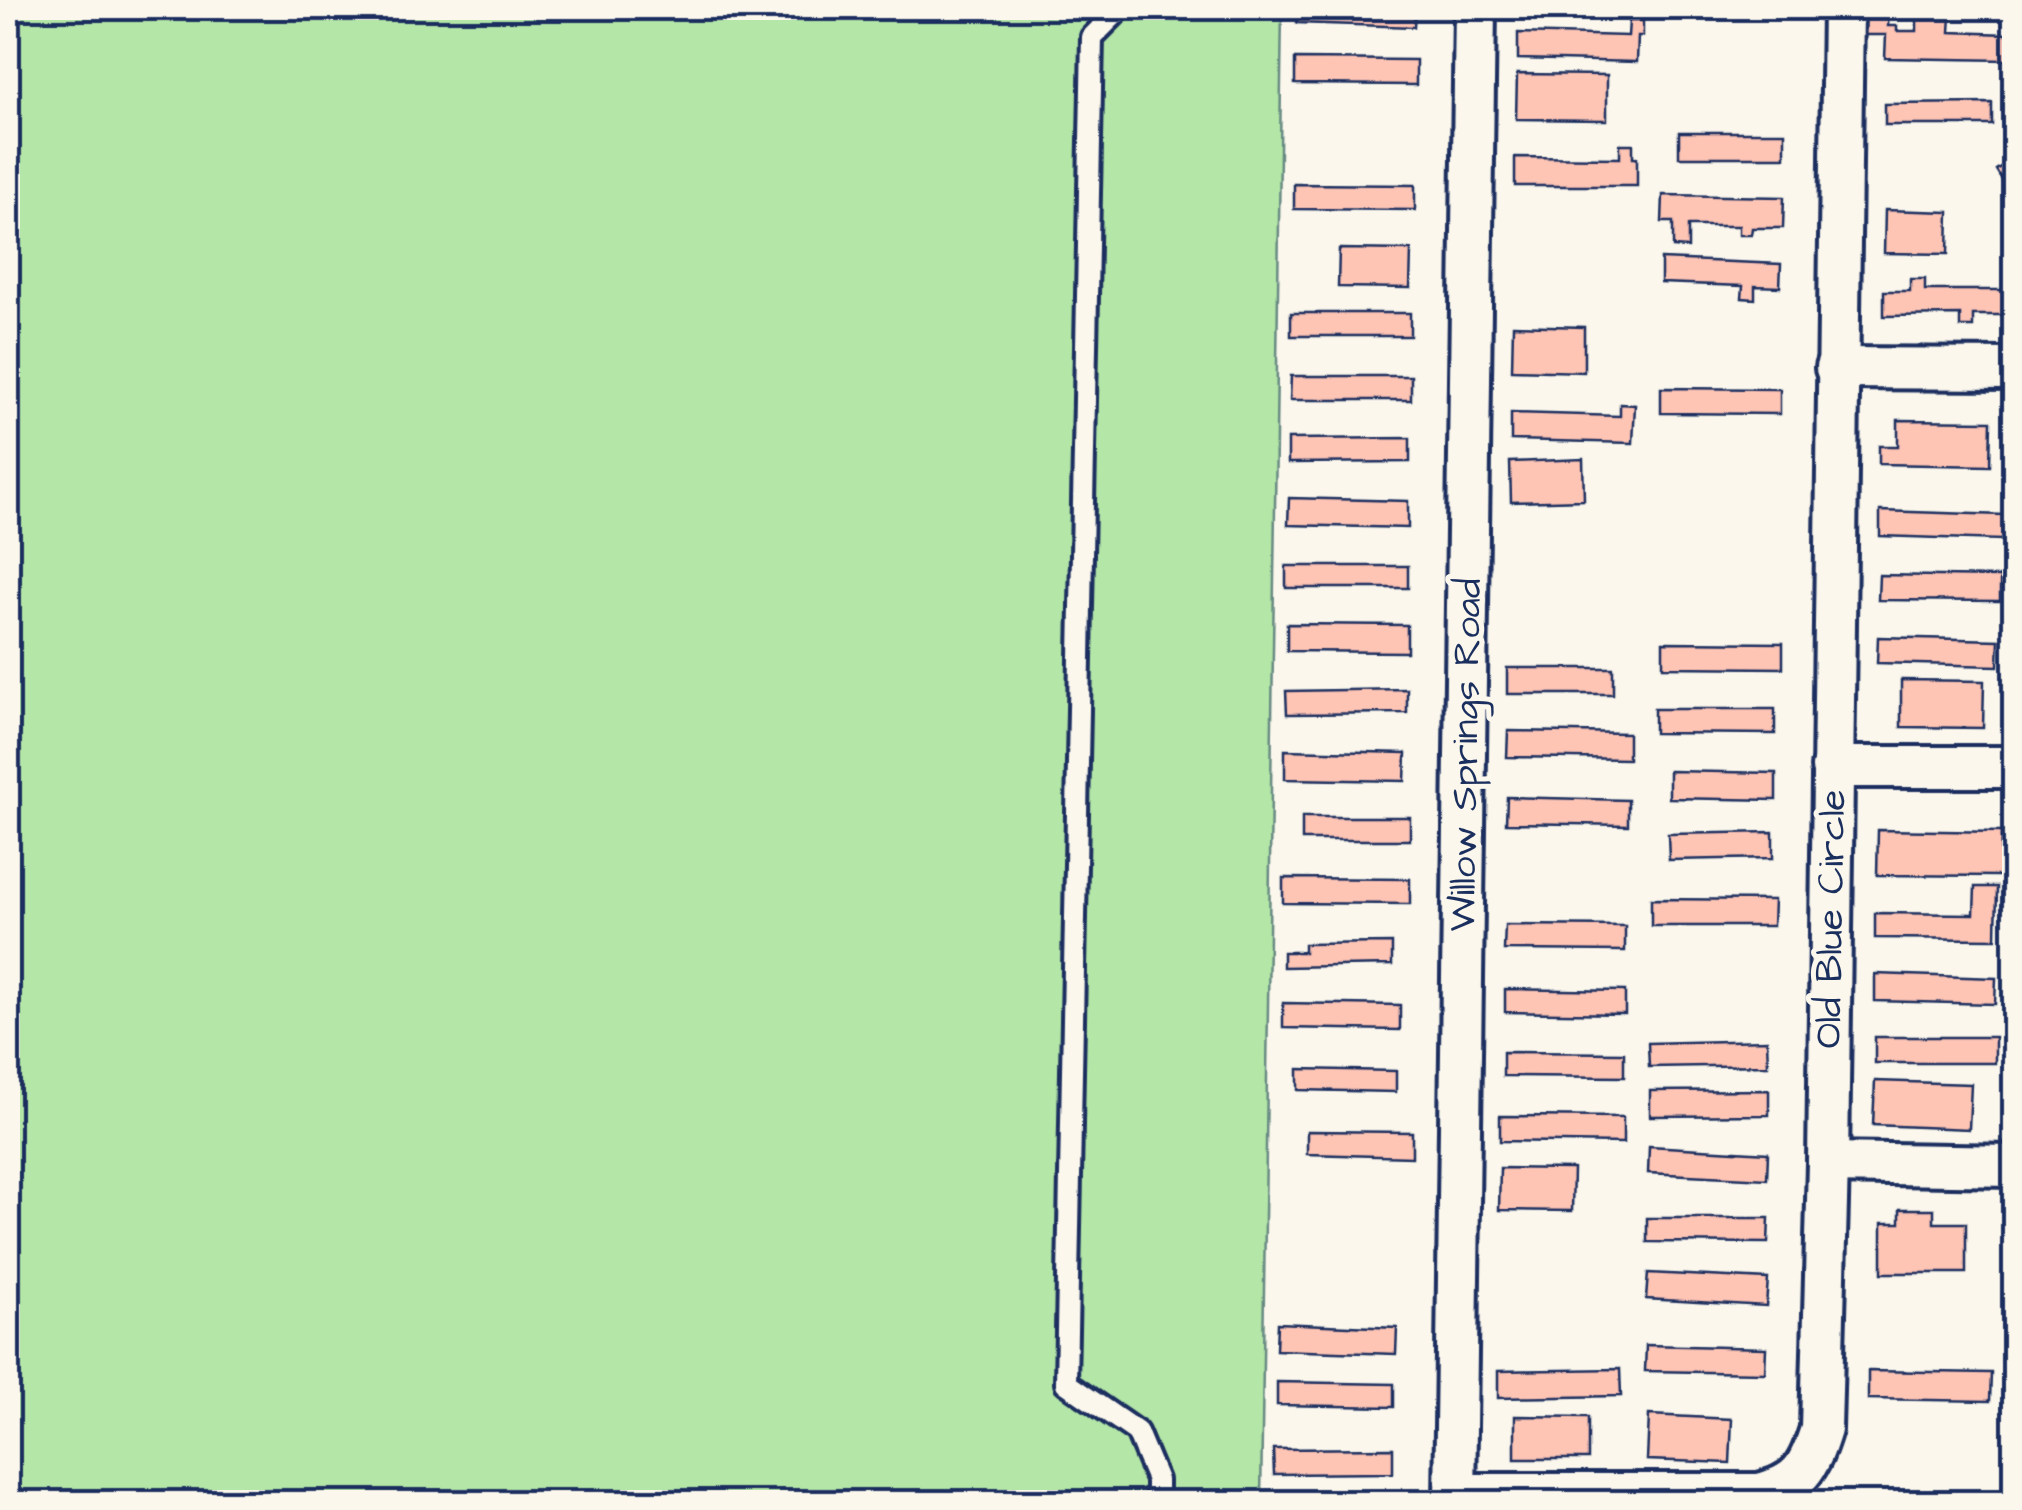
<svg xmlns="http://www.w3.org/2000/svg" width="2022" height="1510" font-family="'Architects Daughter',sans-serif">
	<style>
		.green { fill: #b3e6a7; stroke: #678a82; stroke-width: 2.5 }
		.building { fill: #fec4b4; stroke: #1b2f5e; stroke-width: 2.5 }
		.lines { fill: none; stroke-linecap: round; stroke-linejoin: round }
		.lane-casing { stroke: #1b2f5e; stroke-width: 28 }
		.street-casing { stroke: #1b2f5e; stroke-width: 48 }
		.lane { stroke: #fbf7ec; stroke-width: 20 }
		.street { stroke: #fbf7ec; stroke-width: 40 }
		.labels { text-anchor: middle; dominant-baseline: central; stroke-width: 10; stroke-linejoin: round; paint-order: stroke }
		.street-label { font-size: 38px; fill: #1b2f5e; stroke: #fbf7ec }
	</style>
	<rect width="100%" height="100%" fill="#fbf7ec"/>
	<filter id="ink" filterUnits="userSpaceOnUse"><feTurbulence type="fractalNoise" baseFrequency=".01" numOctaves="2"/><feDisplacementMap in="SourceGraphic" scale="20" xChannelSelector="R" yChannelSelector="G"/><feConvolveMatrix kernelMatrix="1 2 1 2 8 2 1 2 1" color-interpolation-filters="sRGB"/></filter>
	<g filter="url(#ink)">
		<!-- green -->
		<path class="green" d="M 8,8 L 1282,8 L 1261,1502 L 8,1502 Z"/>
		<!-- building -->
		<g class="building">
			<path d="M 1298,8 L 1415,8 L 1414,27 L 1297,23 Z"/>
			<path d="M 1861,8 L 1889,8 L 1888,26 L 1897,26 L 1897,31 L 1917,31 L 1917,15 L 1951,16 L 1950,32 L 2008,34 L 2008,60 L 1885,58 L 1886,35 L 1861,35 Z"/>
			<path d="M 1629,21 L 1643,21 L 1643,36 L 1638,36 L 1637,62 L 1518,59 L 1518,33 L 1628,36 Z"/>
			<path d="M 1295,59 L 1416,60 L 1416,85 L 1295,84 Z"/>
			<path d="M 1517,74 L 1607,75 L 1607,120 L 1516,119 Z"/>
			<path d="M 1992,103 L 1992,125 L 1885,125 L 1885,104 Z"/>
			<rect x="1679" y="132" width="106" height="25"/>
			<path d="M 1620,144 L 1633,144 L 1633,158 L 1637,158 L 1637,186 L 1515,186 L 1515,157 L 1620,158 Z"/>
			<path d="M 2014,158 L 2014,200 L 1996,170 Z"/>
			<path d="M 1294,184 L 1415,185 L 1415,210 L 1294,209 Z"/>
			<path d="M 1663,195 L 1784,197 L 1783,228 L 1752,228 L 1751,235 L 1739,235 L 1739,226 L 1688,226 L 1688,248 L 1673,247 L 1673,222 L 1662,222 Z"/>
			<path d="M 1885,210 L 1949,212 L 1948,254 L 1884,253 Z"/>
			<path d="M 1339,249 L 1411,250 L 1410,288 L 1338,287 Z"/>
			<path d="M 1661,259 L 1781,264 L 1780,287 L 1755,286 L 1755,299 L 1742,298 L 1743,286 L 1661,283 Z"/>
			<path d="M 1910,279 L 1925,279 L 1925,290 L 2005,290 L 2005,315 L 1973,315 L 1973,327 L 1960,327 L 1960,315 L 1884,316 L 1884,291 L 1910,291 Z"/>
			<rect x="1291" y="313" width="119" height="23"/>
			<path d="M 1513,325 L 1584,327 L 1584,372 L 1512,370 Z"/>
			<path d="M 1291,376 L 1411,376 L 1411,400 L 1290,400 Z"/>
			<path d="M 1661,388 L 1780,389 L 1780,414 L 1661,413 Z"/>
			<path d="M 1620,404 L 1635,405 L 1633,443 L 1511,440 L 1511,413 L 1620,416 Z"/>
			<path d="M 1898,420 L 1991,421 L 1990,466 L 1879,464 L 1879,446 L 1898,446 Z"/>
			<path d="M 1410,438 L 1410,462 L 1288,463 L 1288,439 Z"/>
			<path d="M 1583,459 L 1584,500 L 1511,502 L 1510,462 Z"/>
			<path d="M 1289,498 L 1408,501 L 1408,528 L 1288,525 Z"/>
			<path d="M 1880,511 L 2004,515 L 2002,540 L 1880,536 Z"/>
			<rect x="1286" y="566" width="122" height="22"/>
			<path d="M 1879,575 L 2000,577 L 2000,601 L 1878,600 Z"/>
			<path d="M 1287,624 L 1407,625 L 1407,652 L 1287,651 Z"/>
			<path d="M 1878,637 L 1999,640 L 1998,666 L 1877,663 Z"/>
			<path d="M 1663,642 L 1783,643 L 1783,668 L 1663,667 Z"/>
			<rect x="1507" y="668" width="106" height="26"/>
			<path d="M 1901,680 L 1984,681 L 1983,728 L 1901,727 Z"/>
			<path d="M 1407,689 L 1407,713 L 1287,714 L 1286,691 Z"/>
			<path d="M 1654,709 L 1775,709 L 1775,734 L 1654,733 Z"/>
			<path d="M 1508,731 L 1628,733 L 1628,759 L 1507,757 Z"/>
			<path d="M 1285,750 L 1406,753 L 1405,781 L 1285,779 Z"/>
			<path d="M 1669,771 L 1776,773 L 1776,800 L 1669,798 Z"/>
			<path d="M 1507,797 L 1628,800 L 1628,825 L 1506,823 Z"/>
			<rect x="1302" y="817" width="108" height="23"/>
			<path d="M 1878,830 L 2001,832 L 2000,876 L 1877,875 Z"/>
			<path d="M 1773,832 L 1773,858 L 1669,860 L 1668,834 Z"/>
			<path d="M 1283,878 L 1410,879 L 1410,904 L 1283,903 Z"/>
			<path d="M 1975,887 L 1997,887 L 1996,939 L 1875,938 L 1875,913 L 1974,914 Z"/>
			<path d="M 1651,899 L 1774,900 L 1773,926 L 1651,926 Z"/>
			<path d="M 1505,925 L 1625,926 L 1625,951 L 1504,950 Z"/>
			<path d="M 1392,943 L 1392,965 L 1283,967 L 1283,952 L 1304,952 L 1304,944 Z"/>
			<path d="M 1875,974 L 1996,978 L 1995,1004 L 1875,1001 Z"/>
			<path d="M 1505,989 L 1625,991 L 1625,1014 L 1505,1012 Z"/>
			<path d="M 1283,1003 L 1400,1005 L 1400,1030 L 1283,1028 Z"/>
			<rect x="1875" y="1037" width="120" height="26"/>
			<path d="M 1767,1040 L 1768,1065 L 1649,1067 L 1648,1043 Z"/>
			<path d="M 1503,1052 L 1624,1053 L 1624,1077 L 1503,1076 Z"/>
			<path d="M 1298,1069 L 1396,1071 L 1396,1092 L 1298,1090 Z"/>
			<path d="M 1875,1081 L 1971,1084 L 1969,1129 L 1873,1125 Z"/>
			<path d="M 1769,1090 L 1769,1115 L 1650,1116 L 1650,1091 Z"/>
			<path d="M 1500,1116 L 1623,1117 L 1623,1143 L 1500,1141 Z"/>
			<path d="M 1307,1131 L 1412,1132 L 1412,1157 L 1307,1154 Z"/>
			<path d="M 1649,1146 L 1768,1153 L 1767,1179 L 1648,1173 Z"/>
			<path d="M 1500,1168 L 1573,1169 L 1572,1211 L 1499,1210 Z"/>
			<path d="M 1900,1209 L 1934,1209 L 1934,1223 L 1966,1223 L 1966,1273 L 1882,1273 L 1882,1223 L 1900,1223 Z"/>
			<path d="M 1647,1218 L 1769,1218 L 1768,1243 L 1647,1242 Z"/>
			<path d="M 1648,1273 L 1768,1279 L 1766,1306 L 1646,1299 Z"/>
			<path d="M 1277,1323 L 1397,1328 L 1396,1354 L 1276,1350 Z"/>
			<path d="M 1646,1345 L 1766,1348 L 1765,1373 L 1645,1371 Z"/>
			<path d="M 1620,1369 L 1621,1396 L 1498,1398 L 1498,1371 Z"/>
			<path d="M 1868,1371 L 1991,1373 L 1990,1401 L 1868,1399 Z"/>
			<path d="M 1277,1382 L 1394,1384 L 1394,1407 L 1277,1405 Z"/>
			<path d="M 1649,1415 L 1732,1419 L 1730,1463 L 1647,1460 Z"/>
			<path d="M 1515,1416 L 1588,1417 L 1588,1459 L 1515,1459 Z"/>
			<path d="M 1393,1448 L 1393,1473 L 1274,1474 L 1273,1449 Z"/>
		</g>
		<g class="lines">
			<defs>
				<path id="lane" d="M 1121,8 L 1092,37 L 1066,1383 L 1137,1432 L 1157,1480 L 1157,1502"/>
				<g id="street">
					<path d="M 1836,368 L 2014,369"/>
					<path d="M 1832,767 L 2014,767"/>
					<path d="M 1828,1163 L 2014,1166"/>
					<path d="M 1455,1494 L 1759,1494 C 1800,1484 1809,1468 1821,1429 L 1828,1163 L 1843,8"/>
					<path d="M 1455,1502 L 1475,8"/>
				</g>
			</defs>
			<!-- lane casing -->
			<use href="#lane" class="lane-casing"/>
			<!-- street casing -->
			<use href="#street" class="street-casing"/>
			<!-- lane -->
			<use href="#lane" class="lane"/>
			<!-- street -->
			<use href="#street" class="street"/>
		</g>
	</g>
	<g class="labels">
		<!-- street labels -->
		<g class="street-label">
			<text transform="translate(1466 755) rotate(-89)">Willow Springs Road</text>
			<text transform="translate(1831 919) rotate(-89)">Old Blue Circle</text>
		</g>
	</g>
	<!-- margin -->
	<rect width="2022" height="1510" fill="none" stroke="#fbf7ec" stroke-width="40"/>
	<rect x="20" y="20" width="1982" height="1470" fill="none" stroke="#1b2f5e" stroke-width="4" filter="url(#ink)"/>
</svg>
